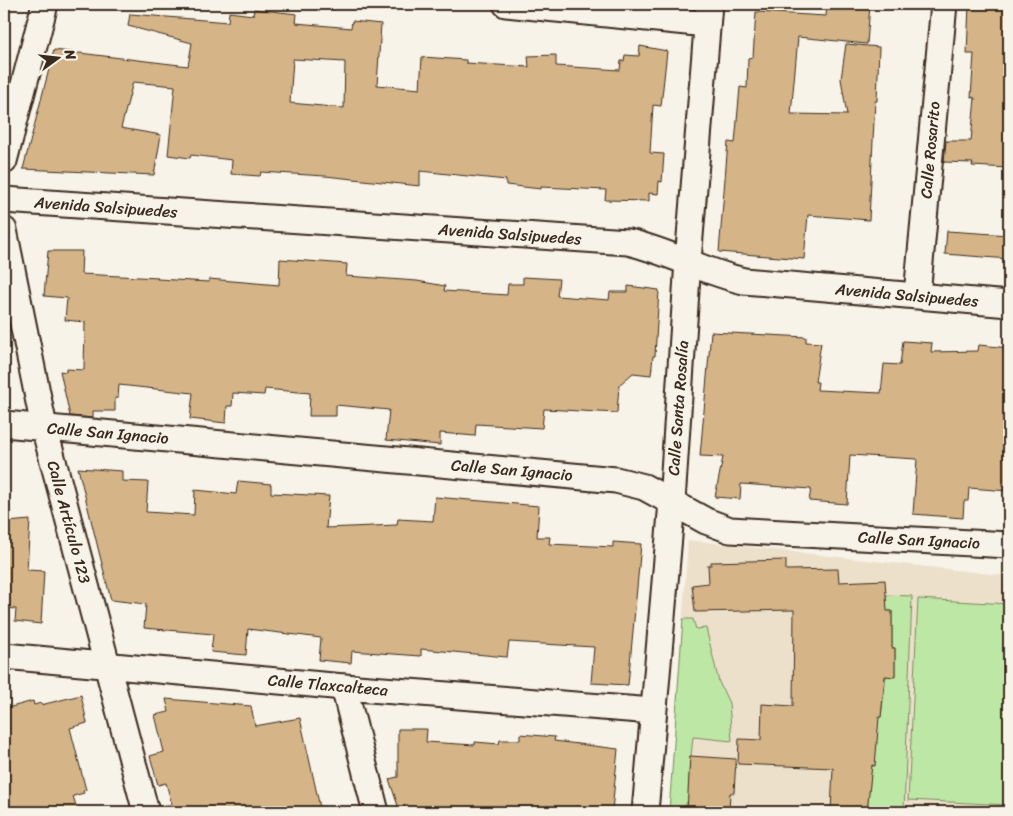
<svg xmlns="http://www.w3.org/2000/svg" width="1013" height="816" font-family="Sriracha,sans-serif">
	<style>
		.built { fill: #ede0cb }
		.green { fill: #bde7a4; stroke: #7c8861 }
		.building { fill: #d5b588; stroke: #3b2a1e; fill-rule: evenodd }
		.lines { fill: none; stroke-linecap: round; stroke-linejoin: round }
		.street-casing { stroke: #3b2a1e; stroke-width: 29 }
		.street { stroke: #f7f3e8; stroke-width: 25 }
		.labels { text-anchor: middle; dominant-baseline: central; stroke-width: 4.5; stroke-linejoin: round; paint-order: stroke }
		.street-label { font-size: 16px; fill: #3b2a1e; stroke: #f7f3e8 }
	</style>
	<rect width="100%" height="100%" fill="#f7f3e8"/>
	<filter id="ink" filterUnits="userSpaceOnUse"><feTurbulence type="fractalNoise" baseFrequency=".02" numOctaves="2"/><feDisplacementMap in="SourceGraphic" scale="10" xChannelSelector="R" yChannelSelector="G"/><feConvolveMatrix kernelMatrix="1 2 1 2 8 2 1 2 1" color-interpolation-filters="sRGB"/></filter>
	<g filter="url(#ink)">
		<!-- built -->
		<path class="built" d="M 688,540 L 1009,576 L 1009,812 L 669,812 Z"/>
		<!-- green -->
		<g class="green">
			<path d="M 886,595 L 912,596 L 904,812 L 867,812 L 871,766 L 874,766 L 874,716 L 881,717 L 886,676 L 895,676 L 895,648 L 892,648 L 892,611 L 886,611 Z"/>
			<path d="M 918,599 L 1009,604 L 1009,805 L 908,800 Z"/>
			<path d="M 683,619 L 693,619 L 696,629 L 706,628 L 719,682 L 729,703 L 732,741 L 693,737 L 691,756 L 690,757 L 688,801 L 686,803 L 685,812 L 669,812 Z"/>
		</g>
		<!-- building -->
		<g class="building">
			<path d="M 827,4 L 870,4 L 867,44 L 798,37 L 791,114 L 847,115 L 841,79 L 846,44 L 879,47 L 877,101 L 875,101 L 869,220 L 808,215 L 804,259 L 719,252 L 728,142 L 735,143 L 740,87 L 747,88 L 748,58 L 753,57 L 756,12 L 826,16 Z"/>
			<path d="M 969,4 L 1009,7 L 1009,168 L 972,166 L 973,163 L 944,162 L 946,141 L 971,141 L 975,98 L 971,97 L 974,54 L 967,54 Z"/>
			<path d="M 254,9 L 297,14 L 296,23 L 351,28 L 352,21 L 381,24 L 377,85 L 420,89 L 422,57 L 466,60 L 466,63 L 529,67 L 528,56 L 556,55 L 556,66 L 620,70 L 621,61 L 624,61 L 625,55 L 639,56 L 640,46 L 667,51 L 661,106 L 653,105 L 650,153 L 664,154 L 662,182 L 659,181 L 658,194 L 649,193 L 649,201 L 605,200 L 606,190 L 541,187 L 541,189 L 506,185 L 506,180 L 420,171 L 420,186 L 325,176 L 261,172 L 260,176 L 231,174 L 232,160 L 191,155 L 190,158 L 168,155 L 175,86 L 133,82 L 121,128 L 161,135 L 154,175 L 23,169 L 54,50 L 188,66 L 192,43 L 128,26 L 130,14 L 228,22 L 229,12 L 253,15 ZM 293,59 L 345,62 L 344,108 L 290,103 Z"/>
			<path d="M 947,231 L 1009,235 L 1009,259 L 945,254 Z"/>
			<path d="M 48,251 L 82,251 L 81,274 L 158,278 L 157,279 L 209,282 L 209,279 L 279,285 L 280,259 L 347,264 L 346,276 L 417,281 L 445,286 L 444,291 L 507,295 L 508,284 L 523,284 L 523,277 L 559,279 L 557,296 L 609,300 L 610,292 L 628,292 L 628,286 L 659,290 L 655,356 L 653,356 L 651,375 L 633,373 L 619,385 L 617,413 L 544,409 L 542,428 L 476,424 L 475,436 L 440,433 L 440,445 L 386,440 L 389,410 L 336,405 L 336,416 L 309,416 L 310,393 L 265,389 L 264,395 L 233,393 L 232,406 L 227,406 L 226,423 L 190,419 L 193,393 L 119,385 L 118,398 L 115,398 L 115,411 L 93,411 L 93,418 L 70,416 L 60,371 L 66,372 L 66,369 L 84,370 L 85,322 L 65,320 L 67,298 L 44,296 Z"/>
			<path d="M 711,332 L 806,337 L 806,342 L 821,343 L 815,382 L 818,382 L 817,390 L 881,393 L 884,364 L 900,365 L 903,341 L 932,343 L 931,352 L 978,351 L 979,345 L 1009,348 L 1009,491 L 969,488 L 968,501 L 964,501 L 963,518 L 913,514 L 917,459 L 850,455 L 847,504 L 809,501 L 811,489 L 741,484 L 740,499 L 715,497 L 723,457 L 700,456 Z"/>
			<path d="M 78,468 L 122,471 L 122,481 L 148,482 L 146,512 L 194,515 L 195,490 L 236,494 L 238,481 L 271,484 L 271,493 L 329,496 L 326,528 L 397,525 L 398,519 L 433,521 L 435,497 L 539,506 L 537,537 L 550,537 L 549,544 L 613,547 L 613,542 L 641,544 L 628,685 L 591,683 L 594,647 L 509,642 L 507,657 L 421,649 L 421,656 L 352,651 L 351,663 L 319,660 L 321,638 L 248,629 L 246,655 L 211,652 L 213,634 L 144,628 L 146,604 L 111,600 Z"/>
			<path d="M 30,520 L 27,570 L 44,571 L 41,624 L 15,621 L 16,609 L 4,608 L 4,526 L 7,527 L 7,522 Z"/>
			<path d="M 786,560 L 786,570 L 838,569 L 839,582 L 885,580 L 887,611 L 892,611 L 892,648 L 895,648 L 895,677 L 885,676 L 881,717 L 879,717 L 875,766 L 872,765 L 867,812 L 831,812 L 833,768 L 738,764 L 739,739 L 761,740 L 762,704 L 793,706 L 794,610 L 695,612 L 692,585 L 709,583 L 708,565 L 711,565 L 711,562 Z"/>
			<path d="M 81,695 L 87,723 L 70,728 L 86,790 L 83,791 L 84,793 L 73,796 L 78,812 L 4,812 L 4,709 L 33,701 L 34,705 L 41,703 L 41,705 Z"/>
			<path d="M 166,699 L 251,706 L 255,726 L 300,718 L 321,812 L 174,812 L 166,783 L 158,785 L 150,756 L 164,752 L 155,715 L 169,712 Z"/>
			<path d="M 398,729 L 427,729 L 426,742 L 475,745 L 475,742 L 499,744 L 500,740 L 520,740 L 520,734 L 555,737 L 554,741 L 618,749 L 612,811 L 582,809 L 582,812 L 400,812 L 389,779 L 398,777 Z"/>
			<path d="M 690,756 L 736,759 L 734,793 L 730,793 L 729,812 L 687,812 Z"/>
		</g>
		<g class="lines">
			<defs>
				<g id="street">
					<path d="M 506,4 L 707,24"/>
					<path d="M 4,161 L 45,4"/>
					<path d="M 4,200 L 628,242 C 668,251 704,272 744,281 L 1009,304"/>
					<path d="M 4,230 L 44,427 L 146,812"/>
					<path d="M 917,295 L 944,4"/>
					<path d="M 4,424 L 616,480 L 644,487 L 706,521 L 730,530 L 1009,545"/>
					<path d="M 4,656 L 344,687 L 653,711"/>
					<path d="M 344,687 L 376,812"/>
					<path d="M 645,812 L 672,502 L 688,261 L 709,4"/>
				</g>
			</defs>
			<!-- street casing -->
			<use href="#street" class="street-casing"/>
			<!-- street -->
			<use href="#street" class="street"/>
		</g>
	</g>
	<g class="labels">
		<!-- street labels -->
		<g class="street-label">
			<text transform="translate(930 150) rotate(-85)">Calle Rosarito</text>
			<text transform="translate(106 207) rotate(4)">Avenida Salsipuedes</text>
			<text transform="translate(510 234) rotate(4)">Avenida Salsipuedes</text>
			<text transform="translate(907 295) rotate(5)">Avenida Salsipuedes</text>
			<text transform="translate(678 408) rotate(-86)">Calle Santa Rosalía</text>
			<text transform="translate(108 433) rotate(5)">Calle San Ignacio</text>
			<text transform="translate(512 470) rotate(5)">Calle San Ignacio</text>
			<text transform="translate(69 522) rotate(75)">Calle Artículo 123</text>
			<text transform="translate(919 540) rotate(3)">Calle San Ignacio</text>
			<text transform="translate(328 685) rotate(5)">Calle Tlaxcalteca</text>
		</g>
	</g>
	<!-- margin -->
	<rect width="1013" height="816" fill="none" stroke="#f7f3e8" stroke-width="20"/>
	<rect x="10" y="10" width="993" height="796" fill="none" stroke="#3b2a1e" stroke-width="2" filter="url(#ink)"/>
	<!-- north arrow -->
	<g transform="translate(58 58) rotate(75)" stroke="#f7f3e8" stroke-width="4" paint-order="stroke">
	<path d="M0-4L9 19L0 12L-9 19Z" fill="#3b2a1e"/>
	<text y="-8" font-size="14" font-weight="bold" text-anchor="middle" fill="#3b2a1e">N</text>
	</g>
</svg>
